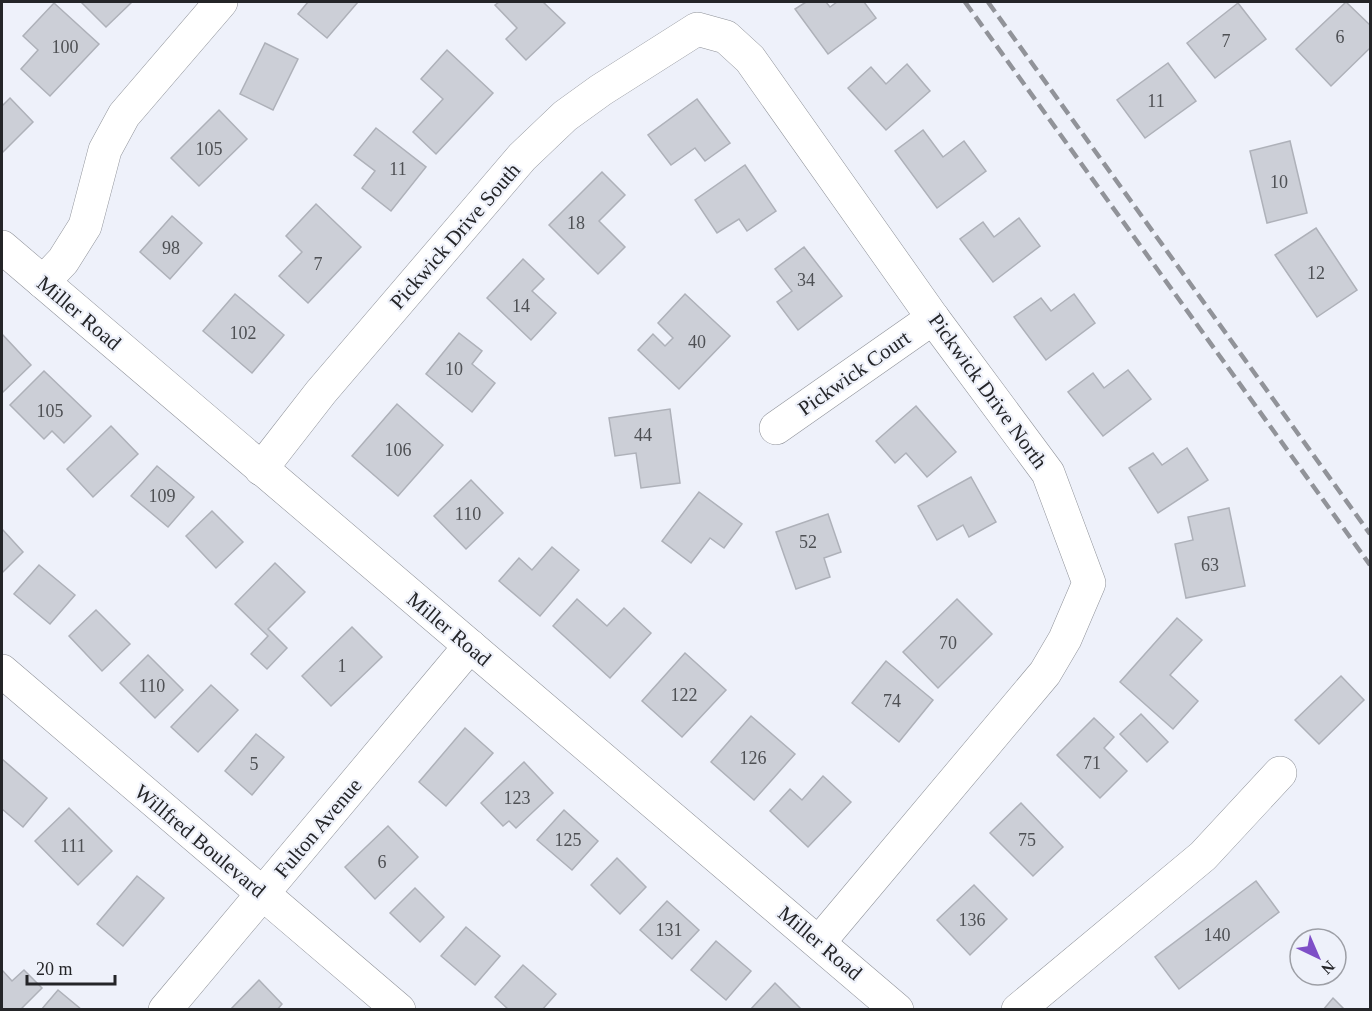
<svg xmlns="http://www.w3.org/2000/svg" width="1372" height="1011" font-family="Georgia,serif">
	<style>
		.building { fill: #cccfd7; stroke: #aeb1b9; stroke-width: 1.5 }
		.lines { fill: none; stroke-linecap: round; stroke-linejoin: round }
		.minor-casing { stroke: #8f9299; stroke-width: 34 }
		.minor { stroke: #fff; stroke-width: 33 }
		.rail { stroke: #919399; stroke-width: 4.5; stroke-dasharray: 12 6; stroke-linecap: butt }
		.labels { text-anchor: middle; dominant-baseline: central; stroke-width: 4.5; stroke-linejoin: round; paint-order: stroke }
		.number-label { font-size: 18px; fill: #4e5054 }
		.street-label { font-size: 21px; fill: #242528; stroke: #eef1fa }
	</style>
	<rect width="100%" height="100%" fill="#eef1fa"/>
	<!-- building -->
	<g class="building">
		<path d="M 81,2 L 132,2 L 106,27 Z"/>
		<path d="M 308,2 L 358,2 L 327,38 L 298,14 Z"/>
		<path d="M 499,2 L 543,2 L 565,23 L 526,60 L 506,39 L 517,28 L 495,5 Z"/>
		<path d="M 806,2 L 826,2 L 830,7 L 837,2 L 864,2 L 876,18 L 828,54 L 795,9 Z"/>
		<path d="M 1346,2 L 1370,25 L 1370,48 L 1331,86 L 1296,49 Z"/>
		<path d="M 54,3 L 99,44 L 50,96 L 21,69 L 38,50 L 23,36 Z"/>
		<path d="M 1238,3 L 1266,39 L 1215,78 L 1187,43 Z"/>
		<path d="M 265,43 L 298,59 L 273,110 L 240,94 Z"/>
		<path d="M 447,50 L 493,93 L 436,154 L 413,132 L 443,99 L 421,79 Z"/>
		<path d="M 1168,63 L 1196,101 L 1145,138 L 1117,100 Z"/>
		<path d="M 907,64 L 930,91 L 886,130 L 848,88 L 871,67 L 886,84 Z"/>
		<path d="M 10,98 L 33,122 L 2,153 L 2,106 Z"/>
		<path d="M 697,99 L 730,143 L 705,161 L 695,148 L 671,165 L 648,135 Z"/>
		<path d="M 219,110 L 247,139 L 199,186 L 171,158 Z"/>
		<path d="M 376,128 L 426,167 L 391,211 L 362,188 L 375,171 L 354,155 Z"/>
		<path d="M 923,130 L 943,157 L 964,141 L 986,171 L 937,208 L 895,151 Z"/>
		<path d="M 1290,141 L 1307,213 L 1267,223 L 1250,151 Z"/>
		<path d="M 745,165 L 776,211 L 747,231 L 739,219 L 717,233 L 695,200 Z"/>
		<path d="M 602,172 L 625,195 L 599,221 L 625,247 L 598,274 L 549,225 Z"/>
		<path d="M 316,204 L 361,247 L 308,303 L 279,276 L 302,252 L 286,236 Z"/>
		<path d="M 172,216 L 202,243 L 170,279 L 140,252 Z"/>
		<path d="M 1019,218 L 1040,246 L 993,282 L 960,239 L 983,222 L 994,237 Z"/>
		<path d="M 1316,228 L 1357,290 L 1317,317 L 1275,255 Z"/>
		<path d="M 804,247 L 842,296 L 798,330 L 777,302 L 792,291 L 775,269 Z"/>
		<path d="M 523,259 L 544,279 L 532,291 L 556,313 L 531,340 L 487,298 Z"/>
		<path d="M 235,294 L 284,335 L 252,373 L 203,331 Z"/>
		<path d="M 685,294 L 730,336 L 679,389 L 638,350 L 653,334 L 665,346 L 673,338 L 658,323 Z"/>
		<path d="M 1074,294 L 1095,323 L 1046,360 L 1014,317 L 1041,298 L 1051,311 Z"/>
		<path d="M 459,333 L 482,351 L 472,364 L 495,383 L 472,412 L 426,374 Z"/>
		<path d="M 2,334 L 31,365 L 2,393 Z"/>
		<path d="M 1128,370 L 1151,399 L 1103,436 L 1068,392 L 1093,373 L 1104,388 Z"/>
		<path d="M 44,371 L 91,416 L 64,443 L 52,431 L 44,439 L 10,405 Z"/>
		<path d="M 397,404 L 443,445 L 398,496 L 352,456 Z"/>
		<path d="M 916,406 L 956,452 L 927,477 L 906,453 L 895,463 L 876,441 Z"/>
		<path d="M 670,409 L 680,483 L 641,488 L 636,453 L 615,456 L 609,418 Z"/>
		<path d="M 111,426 L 138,454 L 93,497 L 67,469 Z"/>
		<path d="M 1187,448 L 1208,480 L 1158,513 L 1129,468 L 1153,453 L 1162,465 Z"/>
		<path d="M 157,466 L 194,497 L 168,527 L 131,496 Z"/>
		<path d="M 971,477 L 996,522 L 969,537 L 963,525 L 937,540 L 918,506 Z"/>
		<path d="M 471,480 L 503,513 L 466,549 L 434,516 Z"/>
		<path d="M 699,492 L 742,524 L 724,548 L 710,538 L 691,563 L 662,541 Z"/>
		<path d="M 1229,508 L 1245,586 L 1186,598 L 1175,544 L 1193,540 L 1188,517 Z"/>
		<path d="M 212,511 L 243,542 L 216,568 L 186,536 Z"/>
		<path d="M 828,514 L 841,552 L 824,558 L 830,577 L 796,589 L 776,532 Z"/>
		<path d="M 2,529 L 23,552 L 2,573 Z"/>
		<path d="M 552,547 L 579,570 L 540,616 L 499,581 L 519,558 L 532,570 Z"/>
		<path d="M 275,563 L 305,592 L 268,629 L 287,648 L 267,669 L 251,654 L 268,636 L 235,604 Z"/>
		<path d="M 39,565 L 75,595 L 50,624 L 14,594 Z"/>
		<path d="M 577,599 L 607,626 L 624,608 L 651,633 L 610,678 L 553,626 Z"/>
		<path d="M 957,599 L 992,634 L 938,688 L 903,652 Z"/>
		<path d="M 96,610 L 130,644 L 102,671 L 69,636 Z"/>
		<path d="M 1177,618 L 1202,640 L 1170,675 L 1198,701 L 1173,729 L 1120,682 Z"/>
		<path d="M 352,627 L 382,657 L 331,706 L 302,676 Z"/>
		<path d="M 685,653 L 726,690 L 682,737 L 642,701 Z"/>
		<path d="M 148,655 L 183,690 L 155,718 L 120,683 Z"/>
		<path d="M 886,661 L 933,700 L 899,742 L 852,703 Z"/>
		<path d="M 1341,676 L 1364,700 L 1319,744 L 1295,720 Z"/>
		<path d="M 211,685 L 238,710 L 198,752 L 171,727 Z"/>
		<path d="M 1141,714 L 1168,742 L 1147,762 L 1120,734 Z"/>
		<path d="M 751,716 L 795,754 L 754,800 L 711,762 Z"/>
		<path d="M 1094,718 L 1114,737 L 1104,748 L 1127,771 L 1100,798 L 1057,755 Z"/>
		<path d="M 465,728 L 493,753 L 446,806 L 419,782 Z"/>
		<path d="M 256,734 L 284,757 L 252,795 L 225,771 Z"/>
		<path d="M 2,759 L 47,798 L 23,827 L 2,809 Z"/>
		<path d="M 524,762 L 553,793 L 516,828 L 509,821 L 503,826 L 481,803 Z"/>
		<path d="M 823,776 L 851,802 L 808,847 L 770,811 L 790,789 L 802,800 Z"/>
		<path d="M 1021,803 L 1063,847 L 1033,876 L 990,833 Z"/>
		<path d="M 69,808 L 112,851 L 78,885 L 35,841 Z"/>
		<path d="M 564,810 L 598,841 L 572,870 L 537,840 Z"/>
		<path d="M 388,826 L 418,857 L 375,899 L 345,867 Z"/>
		<path d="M 617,858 L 646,887 L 620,914 L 591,885 Z"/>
		<path d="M 137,876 L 164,898 L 123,946 L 97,924 Z"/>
		<path d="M 1256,881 L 1279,912 L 1179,989 L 1155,957 Z"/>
		<path d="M 974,885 L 1007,919 L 970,955 L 937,920 Z"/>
		<path d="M 415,888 L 444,917 L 420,942 L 390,913 Z"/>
		<path d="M 667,901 L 699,930 L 672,959 L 640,930 Z"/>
		<path d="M 466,927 L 500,956 L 475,985 L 441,956 Z"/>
		<path d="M 716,941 L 751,971 L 726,1000 L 691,970 Z"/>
		<path d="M 523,965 L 556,994 L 542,1010 L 509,1010 L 495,997 Z"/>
		<path d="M 2,970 L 12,981 L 24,970 L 42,988 L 20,1010 L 2,1010 Z"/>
		<path d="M 259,980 L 282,1004 L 277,1010 L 230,1010 Z"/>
		<path d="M 775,983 L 802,1010 L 750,1010 Z"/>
		<path d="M 58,990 L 82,1010 L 41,1010 Z"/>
		<path d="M 1333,998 L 1345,1010 L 1323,1010 Z"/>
	</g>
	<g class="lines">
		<defs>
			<g id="minor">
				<path d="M 2,247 L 897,1010"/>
				<path d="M 43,282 L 63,261 L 85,226 L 105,150 L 124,115 L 221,2"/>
				<path d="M 776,428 L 933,318"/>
				<path d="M 261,469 L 321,392 L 522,157 L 565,116 L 601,90 L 697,29 L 726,37 L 750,59 L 933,318 L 1048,473 L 1089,583 L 1065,639 L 1045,673 L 820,941"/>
				<path d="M 2,671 L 399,1010"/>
				<path d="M 165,1010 L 470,646"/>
				<path d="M 1018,1010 L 1203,856 L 1280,773"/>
			</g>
		</defs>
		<!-- minor casing -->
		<use href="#minor" class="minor-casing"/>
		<!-- minor -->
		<use href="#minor" class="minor"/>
		<!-- rail -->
		<g class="rail">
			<path d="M 965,2 L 1370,565"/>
			<path d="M 988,2 L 1370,534"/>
		</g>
	</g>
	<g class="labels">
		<!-- number labels -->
		<g class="number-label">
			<text x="1340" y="37">6</text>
			<text x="1226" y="41">7</text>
			<text x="65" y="47">100</text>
			<text x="1156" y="101">11</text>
			<text x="209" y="149">105</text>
			<text x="398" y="169">11</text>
			<text x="1279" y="182">10</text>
			<text x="576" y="223">18</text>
			<text x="171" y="248">98</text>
			<text x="318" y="264">7</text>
			<text x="1316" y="273">12</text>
			<text x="806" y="280">34</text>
			<text x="521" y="306">14</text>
			<text x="243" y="333">102</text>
			<text x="697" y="342">40</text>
			<text x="454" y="369">10</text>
			<text x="50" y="411">105</text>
			<text x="643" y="435">44</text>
			<text x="398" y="450">106</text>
			<text x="162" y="496">109</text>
			<text x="468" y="514">110</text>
			<text x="808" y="542">52</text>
			<text x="1210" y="565">63</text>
			<text x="948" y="643">70</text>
			<text x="342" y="666">1</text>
			<text x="152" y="686">110</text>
			<text x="684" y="695">122</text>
			<text x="892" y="701">74</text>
			<text x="753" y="758">126</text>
			<text x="1092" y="763">71</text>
			<text x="254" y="764">5</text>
			<text x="517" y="798">123</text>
			<text x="568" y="840">125</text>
			<text x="1027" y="840">75</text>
			<text x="73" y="846">111</text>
			<text x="382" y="862">6</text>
			<text x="972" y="920">136</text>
			<text x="669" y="930">131</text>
			<text x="1217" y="935">140</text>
		</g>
		<!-- street labels -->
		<g class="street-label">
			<text transform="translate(455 236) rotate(-49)">Pickwick Drive South</text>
			<text transform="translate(79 313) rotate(40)">Miller Road</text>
			<text transform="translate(854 373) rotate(-35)">Pickwick Court</text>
			<text transform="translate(988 391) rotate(54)">Pickwick Drive North</text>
			<text transform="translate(449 629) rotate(40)">Miller Road</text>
			<text transform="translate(318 828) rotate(-50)">Fulton Avenue</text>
			<text transform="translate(200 841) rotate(40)">Willfred Boulevard</text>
			<text transform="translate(820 943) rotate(40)">Miller Road</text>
		</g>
	</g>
	<!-- border -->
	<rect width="1372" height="1011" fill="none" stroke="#242528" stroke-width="6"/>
	<!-- north arrow -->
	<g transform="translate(1318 957) rotate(136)"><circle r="28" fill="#eef1fa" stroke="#9d9fa6" stroke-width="1.5"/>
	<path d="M0-4.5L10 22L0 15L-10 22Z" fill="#7e4fc7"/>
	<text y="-9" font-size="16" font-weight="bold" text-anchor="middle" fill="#242528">N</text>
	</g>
	<!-- scale -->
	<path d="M27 975v9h88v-9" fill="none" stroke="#242528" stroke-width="3"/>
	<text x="36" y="975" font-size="18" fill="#242528" stroke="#eef1fa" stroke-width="4.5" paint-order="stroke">20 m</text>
</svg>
